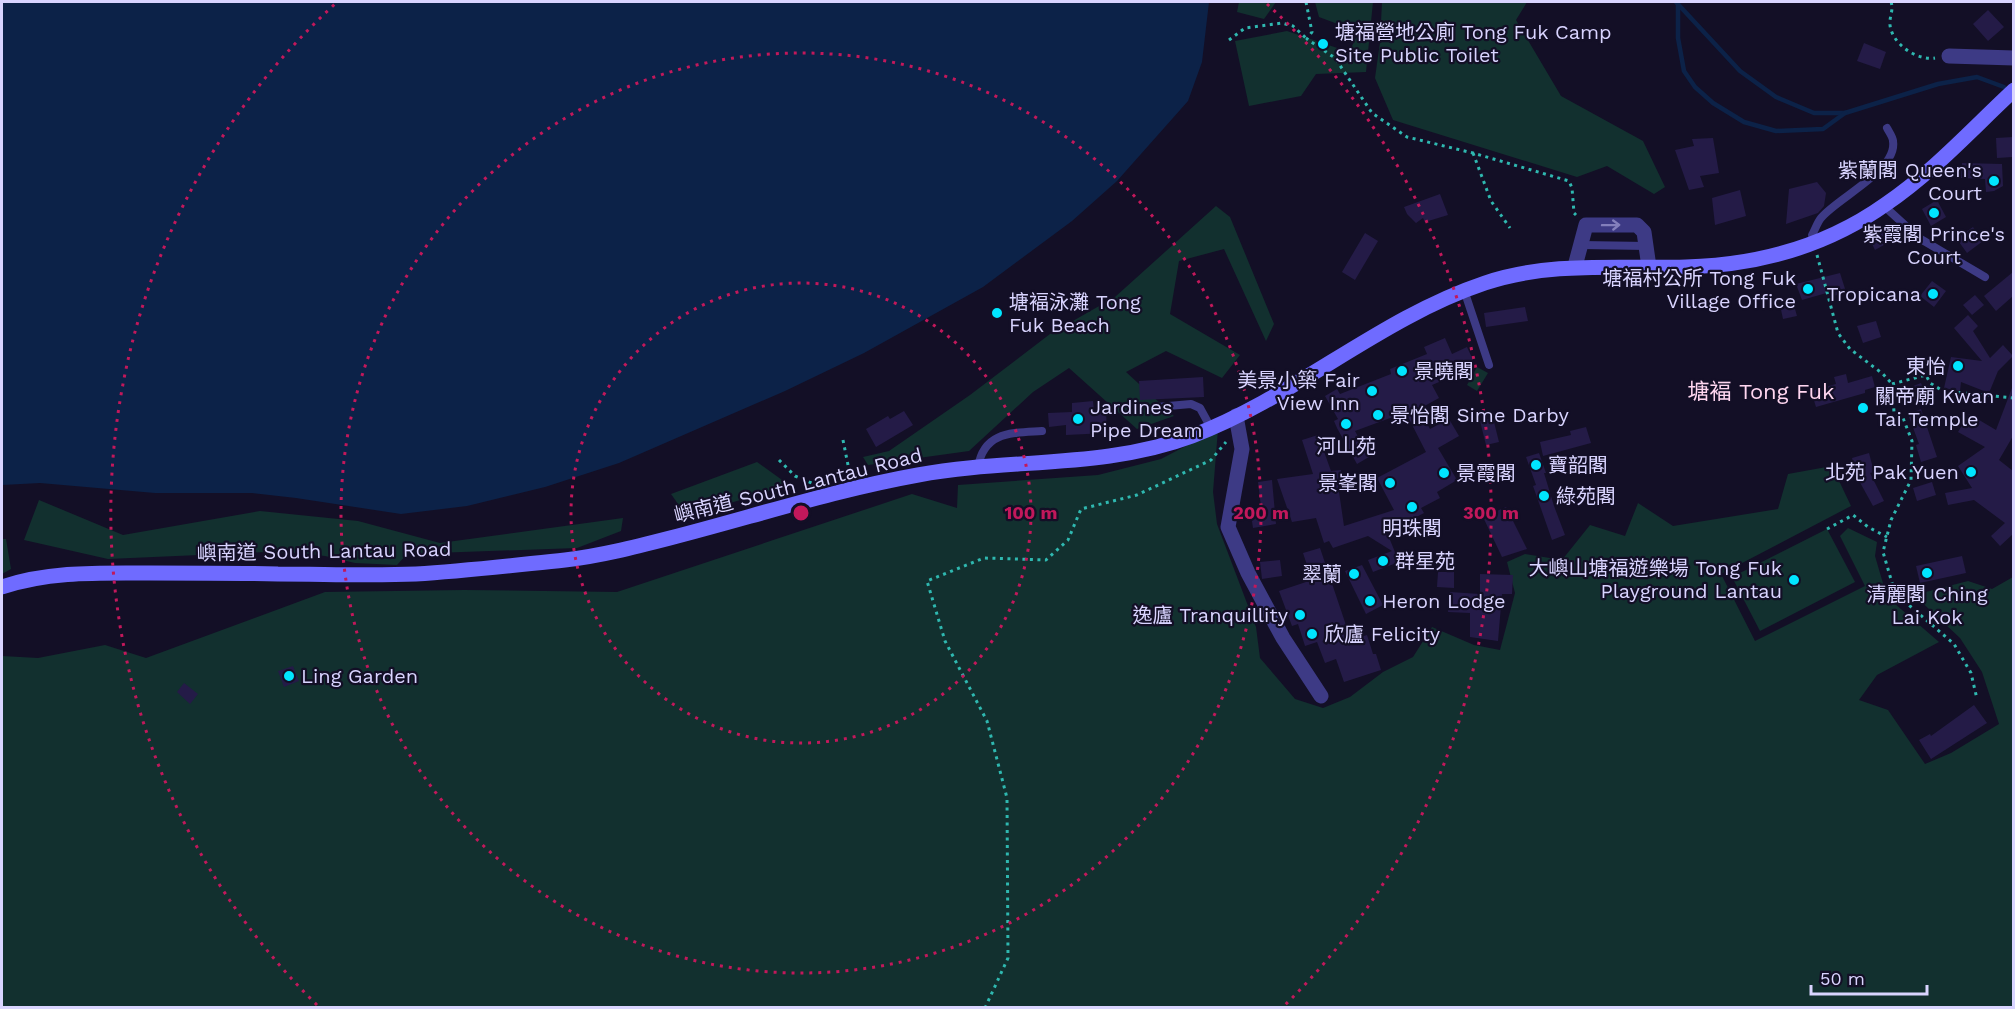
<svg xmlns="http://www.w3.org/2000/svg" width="2015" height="1009" font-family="'Work Sans','Noto Sans TC',sans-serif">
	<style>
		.green { fill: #12302f }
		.water { fill: #0c2248 }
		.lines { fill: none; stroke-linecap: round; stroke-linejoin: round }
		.stream { stroke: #0c2248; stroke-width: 4.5 }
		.building { fill: #241b47 }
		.path { stroke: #2fb8b0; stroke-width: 3; stroke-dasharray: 3 4.5; stroke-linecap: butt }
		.lane { stroke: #3d3a85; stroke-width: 8 }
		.street { stroke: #3d3a85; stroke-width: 15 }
		.secondary { stroke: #6f6bff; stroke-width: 15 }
		.oneway { stroke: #837fbc }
		.ring { fill: none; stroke: #c2185b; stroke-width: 3; stroke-dasharray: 3 6 }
		.poi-dot { fill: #00e5ff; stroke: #130f26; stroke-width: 2 }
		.labels { text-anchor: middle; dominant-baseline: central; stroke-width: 4.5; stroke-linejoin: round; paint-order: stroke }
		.poi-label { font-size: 20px; fill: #d9d4ff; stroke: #130f26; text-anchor: start }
		.street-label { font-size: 20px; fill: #d9d4ff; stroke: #130f26 }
		.quarter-label { font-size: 22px; fill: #ffd6f0; stroke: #130f26 }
		.centre { fill: #c2185b; stroke: #130f26; stroke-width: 3 }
		.ring-label { font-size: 18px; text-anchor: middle; font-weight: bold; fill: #c2185b; stroke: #130f26; stroke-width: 4.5; stroke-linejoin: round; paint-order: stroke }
	</style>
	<rect width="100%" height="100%" fill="#130f26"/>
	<!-- green -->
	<g class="green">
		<path d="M 1239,2 L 1276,2 L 1264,19 L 1237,12 Z"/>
		<path d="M 1315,2 L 1373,2 L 1366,72 L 1316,74 L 1301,96 L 1249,106 L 1235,41 L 1287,31 L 1349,52 L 1359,32 L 1319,17 Z"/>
		<path d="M 1382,2 L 1527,2 L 1516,20 L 1561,96 L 1643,141 L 1665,187 L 1654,194 L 1607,166 L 1577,177 L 1393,120 L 1375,78 L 1380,42 Z"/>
		<path d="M 1216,206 L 1230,217 L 1274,324 L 1266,341 L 1224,249 L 1179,261 L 1170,314 L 1240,355 L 1222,378 L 1166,351 L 1126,372 L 1174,416 L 1137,429 L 1069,368 L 1033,392 L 969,451 L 868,465 L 863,457 L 889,451 L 970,395 L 1050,334 L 1115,297 Z"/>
		<path d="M 1477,367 L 1488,373 L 1477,391 L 1467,385 Z"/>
		<path d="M 1218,429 L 1213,492 L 1217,524 L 1256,627 L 1260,658 L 1295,699 L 1323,708 L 1350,697 L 1383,672 L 1413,657 L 1432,627 L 1474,645 L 1500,650 L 1515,593 L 1507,562 L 1525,554 L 1562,560 L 1590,525 L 1625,536 L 1638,503 L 1673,526 L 1778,509 L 1788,474 L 1832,466 L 1851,506 L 1721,574 L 1755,641 L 1865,586 L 1840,536 L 1848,528 L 1877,542 L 1875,556 L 1887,597 L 1939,642 L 1877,675 L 1859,700 L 1888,710 L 1925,764 L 1951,753 L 1999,724 L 1982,672 L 1960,638 L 1914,595 L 1968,581 L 1992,589 L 2013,577 L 2013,1007 L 2,1007 L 2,656 L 38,658 L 105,645 L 146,658 L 325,592 L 464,590 L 617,592 L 912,494 L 957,508 L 958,485 L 1098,475 L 1161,459 Z"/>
		<path d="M 757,462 L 789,485 L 704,511 L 683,511 L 671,494 Z"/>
		<path d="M 39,500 L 123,535 L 260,511 L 358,521 L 440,543 L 623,518 L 621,531 L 577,548 L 407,554 L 397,565 L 355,563 L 325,556 L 301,553 L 267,552 L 108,559 L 24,540 Z"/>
		<path d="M 1827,529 L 1855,582 L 1760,631 L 1732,577 Z"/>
		<path d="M 2,539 L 6,539 L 11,569 L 2,574 Z"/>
	</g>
	<!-- water -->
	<path class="water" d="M 2,2 L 1209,2 L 1202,62 L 1188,101 L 1117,181 L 1072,221 L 983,287 L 864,353 L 785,391 L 619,463 L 545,487 L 467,506 L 401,514 L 296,498 L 252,493 L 155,493 L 40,483 L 2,485 Z"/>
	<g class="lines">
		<!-- stream -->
		<g class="stream">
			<path d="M 1676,2 L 1740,71 L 1776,97 L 1814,113 L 1845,113 L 1938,84 L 1977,77 L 2004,87"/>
			<path d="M 1678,4 L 1678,38 L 1684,71 L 1695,87 L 1713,103 L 1744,122 L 1776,131 L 1823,129 L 1845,113"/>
		</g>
	</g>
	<!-- building -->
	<g class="building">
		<path d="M 1988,10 L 2004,27 L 1988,41 L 1973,24 Z"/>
		<path d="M 1864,43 L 1886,52 L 1880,69 L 1857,61 Z"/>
		<path d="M 2013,137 L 2013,157 L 1997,158 L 1996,138 Z"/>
		<path d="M 1713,138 L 1719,173 L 1700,176 L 1704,187 L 1689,190 L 1675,150 L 1694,146 L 1692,139 Z"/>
		<path d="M 1962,163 L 2002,164 L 2003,186 L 1994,191 L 1986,192 L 1985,179 L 1961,178 Z"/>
		<path d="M 1817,182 L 1826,193 L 1824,206 L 1818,213 L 1786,224 L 1789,189 Z"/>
		<path d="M 1740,190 L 1746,216 L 1715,225 L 1712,198 Z"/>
		<path d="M 1440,194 L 1448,215 L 1425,222 L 1423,218 L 1416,223 L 1407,214 L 1404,207 Z"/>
		<path d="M 1937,200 L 1946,217 L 1931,226 L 1922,209 Z"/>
		<path d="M 1973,227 L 1983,241 L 1967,253 L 1959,242 L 1959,237 Z"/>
		<path d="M 1885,229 L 1891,241 L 1875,250 L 1869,238 Z"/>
		<path d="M 1365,233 L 1378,241 L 1355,280 L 1342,272 Z"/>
		<path d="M 2013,272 L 2013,296 L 1996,311 L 1984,296 Z"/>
		<path d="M 1840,273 L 1846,292 L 1831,297 L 1830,292 L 1802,300 L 1796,284 Z"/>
		<path d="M 1932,281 L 1946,291 L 1934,307 L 1920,296 Z"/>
		<path d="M 1975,295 L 1984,305 L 1972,315 L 1963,305 Z"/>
		<path d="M 1793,302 L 1797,316 L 1783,319 L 1780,305 Z"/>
		<path d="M 1525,307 L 1528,321 L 1486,327 L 1484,313 Z"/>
		<path d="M 1968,315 L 1978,326 L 1973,331 L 1990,358 L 2003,345 L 2013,356 L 1998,371 L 1989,393 L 1961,382 L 1960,391 L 1944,388 L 1951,357 L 1982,361 L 1954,328 Z"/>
		<path d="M 1876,321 L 1881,337 L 1863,343 L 1857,326 Z"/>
		<path d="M 1445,338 L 1452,354 L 1467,347 L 1473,360 L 1455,368 L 1458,374 L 1432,385 L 1439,398 L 1419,409 L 1430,429 L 1449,419 L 1459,436 L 1438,448 L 1457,480 L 1437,492 L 1440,498 L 1421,508 L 1424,513 L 1403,524 L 1386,530 L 1399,562 L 1373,572 L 1368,560 L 1392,551 L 1368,536 L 1333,548 L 1329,541 L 1324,543 L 1316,518 L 1292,522 L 1277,479 L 1313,474 L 1302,440 L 1318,435 L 1331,471 L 1341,470 L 1343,484 L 1338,485 L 1344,526 L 1394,510 L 1377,478 L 1426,452 L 1407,415 L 1402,417 L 1401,414 L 1355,431 L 1369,457 L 1357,464 L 1337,428 L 1334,421 L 1338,419 L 1325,396 L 1337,389 L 1340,394 L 1391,374 L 1390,369 L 1427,354 L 1424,347 Z"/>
		<path d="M 1846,374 L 1848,383 L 1872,376 L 1875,387 L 1865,390 L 1865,393 L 1816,407 L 1811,391 L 1836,384 L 1834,377 Z"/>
		<path d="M 1203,377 L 1204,397 L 1140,400 L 1139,381 Z"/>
		<path d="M 1921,383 L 1926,396 L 1908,403 L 1903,390 Z"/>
		<path d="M 2012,388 L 2013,436 L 1999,460 L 2013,471 L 2013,534 L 2000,546 L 1991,536 L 2005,523 L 1974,500 L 1948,505 L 1945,493 L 1972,488 L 1958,466 L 1985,447 L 1958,432 L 1969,414 L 1996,430 Z"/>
		<path d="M 1093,401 L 1094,411 L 1106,410 L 1107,433 L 1066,435 L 1066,425 L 1049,427 L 1048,413 L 1072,412 L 1072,403 Z"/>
		<path d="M 1921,409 L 1937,457 L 1921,462 L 1916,445 L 1919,444 L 1908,414 Z"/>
		<path d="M 904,411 L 913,425 L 876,447 L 866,429 L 888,416 L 890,419 Z"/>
		<path d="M 1493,418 L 1499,442 L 1486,445 L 1480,421 Z"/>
		<path d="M 1586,427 L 1591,443 L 1543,456 L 1540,442 L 1571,435 L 1570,431 Z"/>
		<path d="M 1539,453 L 1546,473 L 1544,473 L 1554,506 L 1565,535 L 1552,540 L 1533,486 L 1536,485 L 1526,457 Z"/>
		<path d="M 1869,453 L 1874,472 L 1870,473 L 1884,501 L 1873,506 L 1857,477 L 1852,458 Z"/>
		<path d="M 1272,480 L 1276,524 L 1253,528 L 1250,508 L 1261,507 L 1258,482 Z"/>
		<path d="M 1932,482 L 1936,495 L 1917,501 L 1913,488 Z"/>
		<path d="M 1506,507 L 1527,549 L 1502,557 L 1483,517 Z"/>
		<path d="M 1320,548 L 1351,640 L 1367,635 L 1373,654 L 1376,654 L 1381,670 L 1344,682 L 1336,659 L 1325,663 L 1317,642 L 1305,646 L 1298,624 L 1292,626 L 1279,591 L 1312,580 L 1303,553 Z"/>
		<path d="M 1962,556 L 1966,573 L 1920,583 L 1916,566 Z"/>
		<path d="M 1280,560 L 1282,576 L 1262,579 L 1260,562 Z"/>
		<path d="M 1362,565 L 1383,605 L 1366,614 L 1345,571 Z"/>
		<path d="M 1438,572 L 1454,572 L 1454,588 L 1437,587 Z"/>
		<path d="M 1480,574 L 1513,575 L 1512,594 L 1502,594 L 1498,641 L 1470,637 L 1470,613 L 1448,612 L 1450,592 L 1480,594 Z"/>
		<path d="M 293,666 L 299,681 L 284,687 L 278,671 Z"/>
		<path d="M 184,683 L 198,694 L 190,704 L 177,692 Z"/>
		<path d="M 1974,705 L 1987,723 L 1931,759 L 1919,740 L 1930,734 L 1931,736 Z"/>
	</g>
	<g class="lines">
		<!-- path -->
		<g class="path">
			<path d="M 1306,2 L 1312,32 L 1307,39 L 1335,58 L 1372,113 L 1407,137 L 1473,153 L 1569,181 L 1572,188 L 1574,213 L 1576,215"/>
			<path d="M 1891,2 C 1894,10 1889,17 1890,25 C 1892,44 1917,61 1935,58"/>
			<path d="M 1229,40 L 1245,28 L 1282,23 L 1293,26 L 1307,39"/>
			<path d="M 1473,153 L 1491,201 L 1510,228"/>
			<path d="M 1817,255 L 1838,333 L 1850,349 L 1883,374 L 1892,384 L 1894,412 L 1903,418 L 1912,441 L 1911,480 L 1891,520 L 1883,552 L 1895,593 L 1954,644 L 1971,673 L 1977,699"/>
			<path d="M 1892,384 L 1926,375 L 1930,383 L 1943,391 L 2014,398"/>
			<path d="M 843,440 L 850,475"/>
			<path d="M 779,460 L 795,476 L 814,484"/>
			<path d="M 1827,529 L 1853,515 L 1868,527 L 1887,537"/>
			<path d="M 985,1008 L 1008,958 L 1007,798 L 987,721 L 945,641 L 927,581 L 984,558 L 1046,560 L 1068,540 L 1081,509 L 1137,495 L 1211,460 L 1226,442"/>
		</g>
		<!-- lane -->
		<g class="lane">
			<path d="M 1884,206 L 1919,238 L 1985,277"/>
			<path d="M 1815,243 L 1812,235 C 1815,230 1817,223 1821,218 C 1837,198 1898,170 1893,141 C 1893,137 1889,132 1887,128"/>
			<path d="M 1581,245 L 1647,246"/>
			<path d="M 1464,290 L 1489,365"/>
			<path d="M 1157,407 L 1191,404 L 1200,408 L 1211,428"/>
			<path d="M 978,467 C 984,431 1012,433 1042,431"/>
		</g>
		<!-- street -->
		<g class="street">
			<path d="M 1949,56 L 2014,58"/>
			<path d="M 1575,266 L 1586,225 L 1637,225 L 1644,232 L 1649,267"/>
			<path d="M 1236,416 L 1242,449 L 1228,527 L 1248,573 L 1283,638 L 1321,696"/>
		</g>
		<!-- secondary -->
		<path class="secondary" d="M 2,587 C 49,571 100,573 149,573 C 192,573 235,573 278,574 C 324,574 370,576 416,574 C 466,571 516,565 565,560 C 600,556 635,547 670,538 C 752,517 834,490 918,475 C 1008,458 1104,469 1192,436 C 1295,397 1380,318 1485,283 C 1551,261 1617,269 1686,267 C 1758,265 1827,246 1886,204 C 1933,172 1972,129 2014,90"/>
	</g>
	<!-- one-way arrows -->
	<defs><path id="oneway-shaft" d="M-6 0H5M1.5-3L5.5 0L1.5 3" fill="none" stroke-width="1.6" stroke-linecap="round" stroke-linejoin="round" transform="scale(1.5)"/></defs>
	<use class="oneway" href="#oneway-shaft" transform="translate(1611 225) rotate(-1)"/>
	<!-- distance rings -->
	<g class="ring">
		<circle cx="801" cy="513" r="230"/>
		<circle cx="801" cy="513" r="460"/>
		<path d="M317 1005A690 690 0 0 1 335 4M1267 4A690 690 0 0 1 1285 1005"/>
	</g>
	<!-- markers -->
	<g class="poi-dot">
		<circle cx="1323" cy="44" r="6"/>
		<circle cx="1994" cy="181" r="6"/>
		<circle cx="1934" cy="213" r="6"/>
		<circle cx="1808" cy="289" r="6"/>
		<circle cx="1933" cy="294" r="6"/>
		<circle cx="997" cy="313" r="6"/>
		<circle cx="1958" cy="366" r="6"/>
		<circle cx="1402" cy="371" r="6"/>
		<circle cx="1372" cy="391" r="6"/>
		<circle cx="1863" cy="408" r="6"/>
		<circle cx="1378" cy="415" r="6"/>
		<circle cx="1078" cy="419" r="6"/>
		<circle cx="1346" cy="424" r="6"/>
		<circle cx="1536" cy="465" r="6"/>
		<circle cx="1971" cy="472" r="6"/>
		<circle cx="1444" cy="473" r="6"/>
		<circle cx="1390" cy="483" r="6"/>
		<circle cx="1544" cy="496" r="6"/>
		<circle cx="1412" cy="507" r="6"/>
		<circle cx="1383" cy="561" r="6"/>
		<circle cx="1927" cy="573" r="6"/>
		<circle cx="1354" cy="574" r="6"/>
		<circle cx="1794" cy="580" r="6"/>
		<circle cx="1370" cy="601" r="6"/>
		<circle cx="1300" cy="615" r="6"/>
		<circle cx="1312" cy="634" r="6"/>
		<circle cx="289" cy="676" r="6"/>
	</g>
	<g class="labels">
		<!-- poi labels -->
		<g class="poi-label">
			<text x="1335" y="32">塘福營地公廁 Tong Fuk Camp<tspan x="1335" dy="23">Site Public Toilet</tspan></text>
			<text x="1982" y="170" text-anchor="end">紫蘭閣 Queen's<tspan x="1982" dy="23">Court</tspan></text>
			<text x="1934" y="234" text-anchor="middle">紫霞閣 Prince's<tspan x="1934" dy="23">Court</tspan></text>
			<text x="1796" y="278" text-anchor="end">塘福村公所 Tong Fuk<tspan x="1796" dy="23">Village Office</tspan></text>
			<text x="1921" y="294" text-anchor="end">Tropicana</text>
			<text x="1009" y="302">塘褔泳灘 Tong<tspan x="1009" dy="23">Fuk Beach</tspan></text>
			<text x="1946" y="366" text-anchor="end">東怡</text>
			<text x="1414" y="371">景曉閣</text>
			<text x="1360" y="380" text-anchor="end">美景小築 Fair<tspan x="1360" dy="23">View Inn</tspan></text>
			<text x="1875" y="396">關帝廟 Kwan<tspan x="1875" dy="23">Tai Temple</tspan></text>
			<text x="1090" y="407">Jardines<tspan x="1090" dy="23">Pipe Dream</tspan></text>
			<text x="1390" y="415">景怡閣 Sime Darby</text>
			<text x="1346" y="446" text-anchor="middle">河山苑</text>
			<text x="1548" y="465">寶韶閣</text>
			<text x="1959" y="472" text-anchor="end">北苑 Pak Yuen</text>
			<text x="1456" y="473">景霞閣</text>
			<text x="1378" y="483" text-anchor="end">景峯閣</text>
			<text x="1556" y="496">綠苑閣</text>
			<text x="1412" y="528" text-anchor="middle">明珠閣</text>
			<text x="1395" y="561">群星苑</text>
			<text x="1782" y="568" text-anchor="end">大嶼山塘福遊樂場 Tong Fuk<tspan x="1782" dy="23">Playground Lantau</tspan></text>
			<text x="1342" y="574" text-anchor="end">翠蘭</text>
			<text x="1927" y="594" text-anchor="middle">清麗閣 Ching<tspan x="1927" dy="23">Lai Kok</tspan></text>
			<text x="1382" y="601">Heron Lodge</text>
			<text x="1288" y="615" text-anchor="end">逸廬 Tranquillity</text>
			<text x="1324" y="634">欣廬 Felicity</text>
			<text x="301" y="676">Ling Garden</text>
		</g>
		<!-- street labels -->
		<g class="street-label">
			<text transform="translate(798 485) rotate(-14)">嶼南道 South Lantau Road</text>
			<text transform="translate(324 551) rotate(-1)">嶼南道 South Lantau Road</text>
		</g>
		<!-- quarter labels -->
		<g class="quarter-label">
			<text x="1761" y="391">塘褔 Tong Fuk</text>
		</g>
	</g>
	<circle cx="801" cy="513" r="9" class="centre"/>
	<g class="ring-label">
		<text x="1031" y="519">100 m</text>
		<text x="1261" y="519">200 m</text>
		<text x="1491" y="519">300 m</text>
	</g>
	<!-- border -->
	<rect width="2015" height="1009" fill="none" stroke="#d9d4ff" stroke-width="6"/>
	<!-- scale -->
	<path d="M1811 985v9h116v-9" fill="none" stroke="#d9d4ff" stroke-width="3"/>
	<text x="1820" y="985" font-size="18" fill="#d9d4ff" stroke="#130f26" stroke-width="4.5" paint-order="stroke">50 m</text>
</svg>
